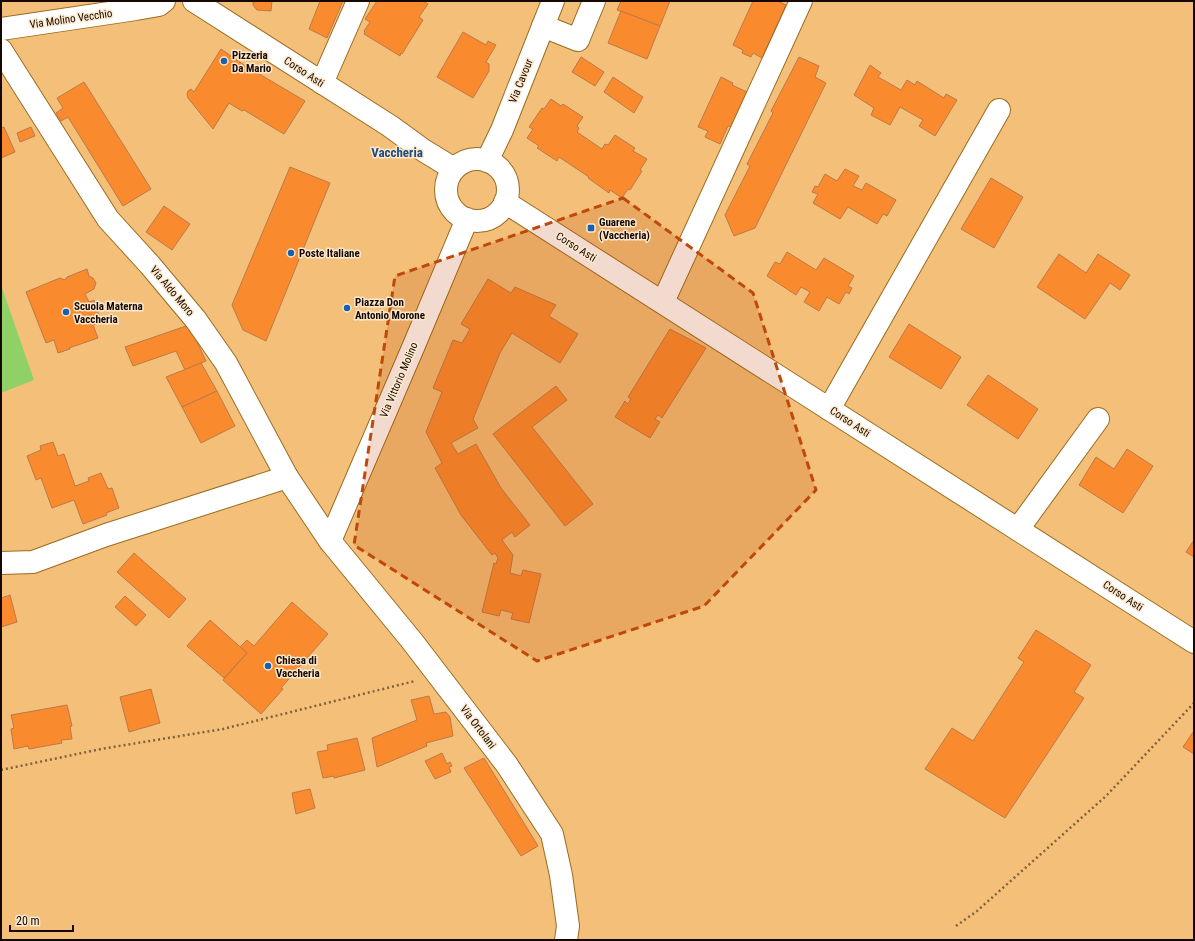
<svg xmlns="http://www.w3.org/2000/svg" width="1195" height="941" font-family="'Roboto Condensed',sans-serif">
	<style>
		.green { fill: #90d167 }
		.building { fill: #f98a2e; stroke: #bd7949 }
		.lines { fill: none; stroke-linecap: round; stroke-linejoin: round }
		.minor-casing { stroke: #9a6b1f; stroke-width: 24 }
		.major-casing { stroke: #9a6b1f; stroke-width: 24 }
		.path { stroke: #81613b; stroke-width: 2.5; stroke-dasharray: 2 3; stroke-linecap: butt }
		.minor { stroke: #fff; stroke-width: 22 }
		.major { stroke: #fff; stroke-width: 22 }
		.marked { fill: #be490a; fill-opacity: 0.2; stroke: #be490a; stroke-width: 3; stroke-dasharray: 8 5; stroke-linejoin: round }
		.poi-dot { fill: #175faf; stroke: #fce8cc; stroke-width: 1.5 }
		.labels { text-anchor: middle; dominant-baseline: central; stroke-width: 3; stroke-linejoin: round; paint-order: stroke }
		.street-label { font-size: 11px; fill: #160800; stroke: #fce8cc }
		.poi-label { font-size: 11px; font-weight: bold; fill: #160800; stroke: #fce8cc; text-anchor: start }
		.quarter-label { font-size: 13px; font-weight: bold; fill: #204b7f; stroke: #fce8cc }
	</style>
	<rect width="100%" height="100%" fill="#f4c079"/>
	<!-- green -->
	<path class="green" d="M 1,285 L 34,380 L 1,393 Z"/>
	<!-- building -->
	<g class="building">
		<path d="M 253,1 L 272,1 L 271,11 L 257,10 L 253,5 Z"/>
		<path d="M 320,1 L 343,1 L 327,38 L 309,29 Z"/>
		<path d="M 377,1 L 423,1 L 428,4 L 419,17 L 423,20 L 402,54 L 401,53 L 400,56 L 364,34 L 365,32 L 364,31 L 370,22 L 365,19 Z"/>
		<path d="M 621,1 L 670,1 L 660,26 L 617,10 Z"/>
		<path d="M 753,1 L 778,1 L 786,5 L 762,58 L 753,53 L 751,57 L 742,53 L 743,50 L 733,45 Z"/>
		<path d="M 621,11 L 660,26 L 647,59 L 608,43 Z"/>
		<path d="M 463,32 L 486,45 L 488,41 L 496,45 L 486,62 L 489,64 L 489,71 L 473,98 L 437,77 Z"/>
		<path d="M 221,49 L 244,65 L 305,101 L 284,134 L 244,110 L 242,111 L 229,103 L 213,129 L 188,98 L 187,94 L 188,91 L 191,89 L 194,92 Z"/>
		<path d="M 581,57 L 604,72 L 595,86 L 572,72 Z"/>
		<path d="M 799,57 L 819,66 L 815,77 L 826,83 L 755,228 L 734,236 L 725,215 L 750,166 L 747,164 L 773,113 L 771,111 Z"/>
		<path d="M 870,65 L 881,73 L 878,77 L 901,90 L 907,80 L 915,85 L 917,81 L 944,98 L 946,94 L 957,100 L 935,136 L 919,126 L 923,120 L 900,107 L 890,125 L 871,115 L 874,108 L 854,95 Z"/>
		<path d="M 613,77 L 643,97 L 634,113 L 604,92 Z"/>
		<path d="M 721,77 L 733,83 L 732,85 L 747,92 L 731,127 L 728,126 L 720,144 L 705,137 L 708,131 L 698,127 Z"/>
		<path d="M 84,82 L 151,189 L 123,206 L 68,117 L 61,121 L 56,113 L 63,108 L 57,98 Z"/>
		<path d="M 551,99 L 561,106 L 563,104 L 583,117 L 577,126 L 579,128 L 577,132 L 602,149 L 605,144 L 608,145 L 615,135 L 635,148 L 633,151 L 647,159 L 640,170 L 642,171 L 630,190 L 628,189 L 622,198 L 610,190 L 609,193 L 588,178 L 589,177 L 559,157 L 557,161 L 537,148 L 539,146 L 527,138 L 533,129 L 529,127 L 542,108 L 544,109 Z"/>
		<path d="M 4,127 L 15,152 L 1,158 L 1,128 Z"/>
		<path d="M 31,127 L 35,136 L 20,142 L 17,133 Z"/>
		<path d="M 290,167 L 330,183 L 266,341 L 243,330 L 232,305 Z"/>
		<path d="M 845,169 L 859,176 L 853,186 L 862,190 L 866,183 L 896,200 L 887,216 L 883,214 L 877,224 L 848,207 L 840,219 L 813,203 L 818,194 L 812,192 L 815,186 L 818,187 L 825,174 L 837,181 Z"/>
		<path d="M 991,178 L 1023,197 L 994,248 L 961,229 Z"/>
		<path d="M 164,206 L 190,224 L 172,250 L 146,232 Z"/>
		<path d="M 787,252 L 816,270 L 824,258 L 854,276 L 848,286 L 852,288 L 849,294 L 846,292 L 839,304 L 827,297 L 819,311 L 804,302 L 810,292 L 801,287 L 796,295 L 767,276 L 775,262 L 780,264 Z"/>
		<path d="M 1059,254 L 1086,273 L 1098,254 L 1130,275 L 1120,290 L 1110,283 L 1085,319 L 1037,287 Z"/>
		<path d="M 87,269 L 89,276 L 93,278 L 96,283 L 94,289 L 85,294 L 89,302 L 94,300 L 101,322 L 93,325 L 98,338 L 69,348 L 70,349 L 58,353 L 54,340 L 46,343 L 26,292 L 60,278 L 65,280 L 67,277 Z"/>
		<path d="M 488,279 L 511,293 L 515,287 L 556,305 L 549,316 L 578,334 L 560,363 L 512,333 L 500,353 L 473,419 L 478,428 L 451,443 L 458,454 L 476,444 L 501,488 L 530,525 L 515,537 L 512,532 L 502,540 L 513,555 L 510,573 L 521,576 L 523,570 L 541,574 L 529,623 L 511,619 L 513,613 L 501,610 L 499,616 L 482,612 L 494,563 L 496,564 L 498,558 L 495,553 L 492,555 L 461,515 L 435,468 L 442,463 L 426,432 L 442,392 L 433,388 L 453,340 L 462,343 L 470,329 L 461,324 Z"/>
		<path d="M 909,324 L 961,357 L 941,389 L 889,357 Z"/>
		<path d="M 189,325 L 206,361 L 185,370 L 176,351 L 133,366 L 125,347 Z"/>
		<path d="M 670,329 L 706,348 L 662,418 L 658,415 L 655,419 L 660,422 L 650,438 L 615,417 L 625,401 L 628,404 L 631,399 L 628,397 Z"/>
		<path d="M 201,363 L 217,391 L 182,407 L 166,377 Z"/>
		<path d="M 988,375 L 1038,409 L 1018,439 L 967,405 Z"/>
		<path d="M 556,386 L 567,400 L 532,427 L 593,504 L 565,526 L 493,434 Z"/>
		<path d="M 217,391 L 235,426 L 201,443 L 182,407 Z"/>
		<path d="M 53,442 L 58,456 L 64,454 L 75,486 L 89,481 L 88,478 L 101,473 L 108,489 L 112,488 L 119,508 L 106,513 L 107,515 L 83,524 L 74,500 L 52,508 L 41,478 L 36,480 L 27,456 L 41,450 L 40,446 Z"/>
		<path d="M 1127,449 L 1153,466 L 1123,513 L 1079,485 L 1096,457 L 1114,469 Z"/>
		<path d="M 1194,540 L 1194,557 L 1186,552 Z"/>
		<path d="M 134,553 L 186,599 L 169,618 L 117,572 Z"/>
		<path d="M 10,595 L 17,622 L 1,627 L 1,598 Z"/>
		<path d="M 125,596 L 146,615 L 136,626 L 115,607 Z"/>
		<path d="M 292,602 L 328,634 L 281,688 L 283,689 L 261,714 L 223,680 L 247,653 L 240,647 L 247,640 L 254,646 Z"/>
		<path d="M 210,620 L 247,653 L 224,678 L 187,646 Z"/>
		<path d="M 1036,630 L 1091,665 L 1074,692 L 1084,698 L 1005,818 L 925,769 L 952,728 L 973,741 L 1024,662 L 1018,658 Z"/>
		<path d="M 151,689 L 160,723 L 129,732 L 120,697 Z"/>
		<path d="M 429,696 L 434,714 L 446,712 L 450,717 L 453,736 L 426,743 L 427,746 L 377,767 L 372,738 L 417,720 L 411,700 Z"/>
		<path d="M 67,705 L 72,726 L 70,727 L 72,739 L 61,740 L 62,743 L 29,749 L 28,746 L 14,749 L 11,729 L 14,728 L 11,715 Z"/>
		<path d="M 1193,732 L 1194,733 L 1194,754 L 1183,747 Z"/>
		<path d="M 357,738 L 365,770 L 334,778 L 334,776 L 323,778 L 317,752 L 328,750 L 327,745 Z"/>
		<path d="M 442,753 L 447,764 L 450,762 L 452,766 L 449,767 L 451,772 L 435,779 L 425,761 Z"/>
		<path d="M 484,758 L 538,846 L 521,856 L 464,768 Z"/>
		<path d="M 310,789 L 315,808 L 296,814 L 292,793 Z"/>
	</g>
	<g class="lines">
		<defs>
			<g id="minor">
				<path d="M 543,26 L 578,40 L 594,1"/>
				<path d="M 1,29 L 136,9 L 159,5 L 164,1"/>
				<path d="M 1,50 L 108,219 L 150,265 L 196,320 L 226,363 L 287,477 L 330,541 L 412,641 L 507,765 L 552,834 L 561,875 L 568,926 L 566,940"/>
				<path d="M 322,83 L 358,1"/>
				<path d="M 487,161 L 502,130 L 553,1"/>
				<path d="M 663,302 L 801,1"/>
				<path d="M 829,409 L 999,110"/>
				<path d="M 1018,529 L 1098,419"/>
				<path d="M 330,541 L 415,343 L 467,219"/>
				<path d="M 1,563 L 33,562 L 106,535 L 287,477"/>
			</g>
			<g id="major">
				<path d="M 194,1 L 390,126 L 423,150 L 454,169"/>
				<circle cx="477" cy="190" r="31"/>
				<path d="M 505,202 L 1194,642"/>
			</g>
		</defs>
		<!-- minor casing -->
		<use href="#minor" class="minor-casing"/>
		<!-- major casing -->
		<use href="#major" class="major-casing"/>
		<!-- path -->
		<g class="path">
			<path d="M 1,770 L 101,749 L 223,729 L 415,681"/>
			<path d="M 956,926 L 977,911 L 1106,796 L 1194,703"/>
		</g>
		<!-- minor -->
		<use href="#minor" class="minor"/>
		<!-- major -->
		<use href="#major" class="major"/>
	</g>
	<!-- marked area -->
	<path class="marked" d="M 623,198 L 753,293 L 816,490 L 704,606 L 537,661 L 354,545 L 395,276 Z"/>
	<!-- markers -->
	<g class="poi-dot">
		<circle cx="224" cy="61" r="4"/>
		<rect x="587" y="224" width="8" height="8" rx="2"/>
		<circle cx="291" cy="253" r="4"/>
		<circle cx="347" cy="308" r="4"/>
		<circle cx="66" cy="312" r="4"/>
		<circle cx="268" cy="666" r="4"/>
	</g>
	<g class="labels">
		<!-- street labels -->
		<g class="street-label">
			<text transform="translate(71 19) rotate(-8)">Via Molino Vecchio</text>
			<text transform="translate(304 72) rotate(33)">Corso Asti</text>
			<text transform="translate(521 81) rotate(-68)">Via Cavour</text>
			<text transform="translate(576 247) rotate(32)">Corso Asti</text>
			<text transform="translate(172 291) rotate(50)">Via Aldo Moro</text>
			<text transform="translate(399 380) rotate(-67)">Via Vittorio Molino</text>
			<text transform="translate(850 422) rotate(33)">Corso Asti</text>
			<text transform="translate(1123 596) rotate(33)">Corso Asti</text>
			<text transform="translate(478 727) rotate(53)">Via Ortolani</text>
		</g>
		<!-- poi labels -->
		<g class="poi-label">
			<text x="232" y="55">Pizzeria<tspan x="232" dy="13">Da Mario</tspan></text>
			<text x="599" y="222">Guarene<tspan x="599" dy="13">(Vaccheria)</tspan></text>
			<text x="299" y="253">Poste Italiane</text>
			<text x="355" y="302">Piazza Don<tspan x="355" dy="13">Antonio Morone</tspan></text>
			<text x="74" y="306">Scuola Materna<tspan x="74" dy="13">Vaccheria</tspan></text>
			<text x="276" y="660">Chiesa di<tspan x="276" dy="13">Vaccheria</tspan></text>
		</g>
		<!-- quarter labels -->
		<g class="quarter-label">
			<text x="397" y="152">Vaccheria</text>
		</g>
	</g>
	<!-- border -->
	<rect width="1195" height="941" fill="none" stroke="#160800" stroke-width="4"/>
	<!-- scale -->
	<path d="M10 925v6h63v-6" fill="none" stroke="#160800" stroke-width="2"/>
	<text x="16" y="925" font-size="12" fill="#160800" stroke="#fce8cc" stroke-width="3" paint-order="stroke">20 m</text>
</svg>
